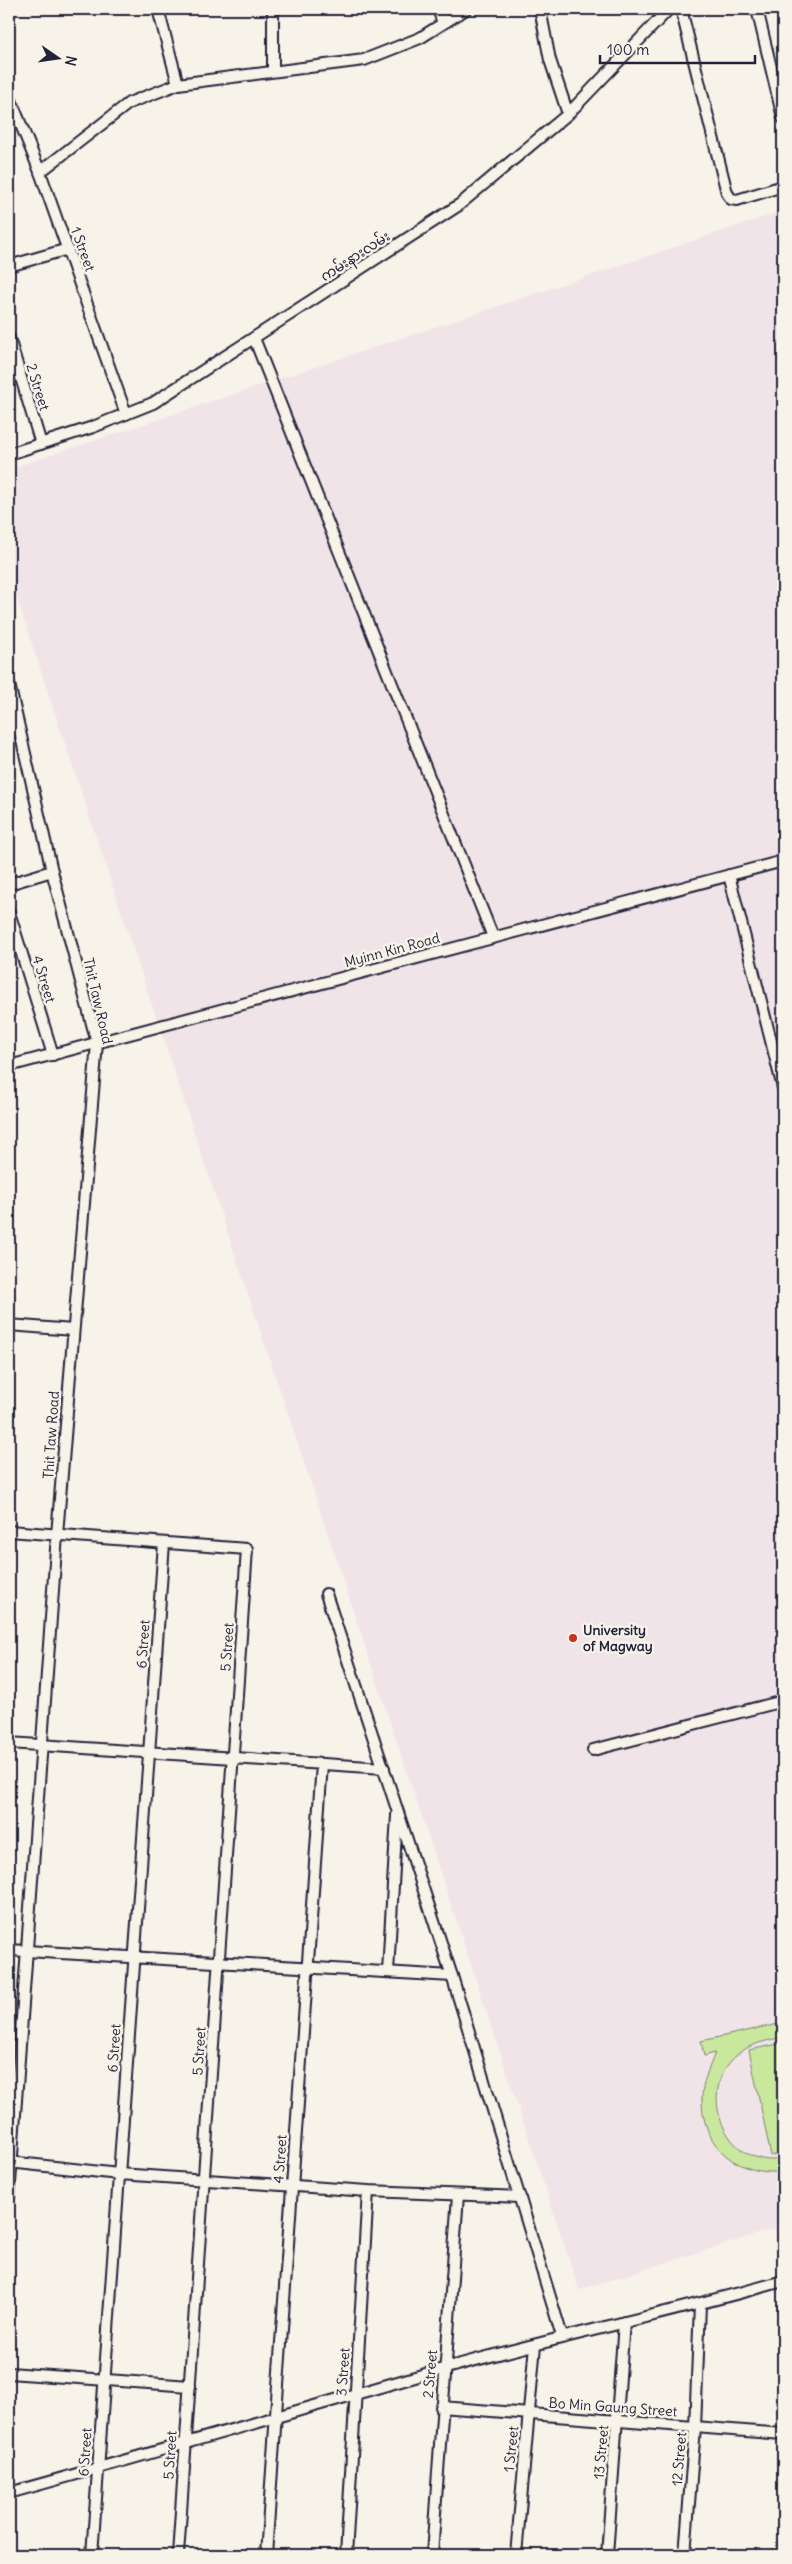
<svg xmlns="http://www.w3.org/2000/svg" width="792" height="2564" font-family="Delius,'Noto Sans Myanmar',sans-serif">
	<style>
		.built { fill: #f1e4e9 }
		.grass { fill: #cae79e; stroke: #76846c }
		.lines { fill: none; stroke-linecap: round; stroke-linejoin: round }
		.minor-casing { stroke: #22223b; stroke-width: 14 }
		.minor { stroke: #f7f3e8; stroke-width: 10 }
		.poi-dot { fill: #c8321e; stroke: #f7f3e8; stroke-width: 2 }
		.labels { text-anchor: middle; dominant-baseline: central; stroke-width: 5; stroke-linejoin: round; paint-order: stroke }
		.street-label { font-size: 14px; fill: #22223b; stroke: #f7f3e8 }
		.poi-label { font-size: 14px; font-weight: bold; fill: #22223b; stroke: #f7f3e8; text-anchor: start }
	</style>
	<rect width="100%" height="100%" fill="#f7f3e8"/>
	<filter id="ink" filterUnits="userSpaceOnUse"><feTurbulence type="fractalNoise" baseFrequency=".02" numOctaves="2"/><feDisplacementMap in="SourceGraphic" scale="10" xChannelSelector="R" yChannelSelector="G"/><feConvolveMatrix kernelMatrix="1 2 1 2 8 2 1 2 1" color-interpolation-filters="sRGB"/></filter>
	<g filter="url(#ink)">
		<!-- built -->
		<path class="built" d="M 783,211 L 783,2226 L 579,2290 L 9,575 L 9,469 Z"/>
		<!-- grass -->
		<g class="grass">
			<path d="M 783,2023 L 783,2037 C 767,2041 750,2043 737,2055 C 694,2091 726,2170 783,2159 L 783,2172 C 738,2175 703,2149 702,2101 C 701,2085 709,2068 715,2053 L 704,2056 L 701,2041 Z"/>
			<path d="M 783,2043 L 783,2153 L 771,2156 L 749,2050 Z"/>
		</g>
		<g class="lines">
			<defs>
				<g id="minor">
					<path d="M 438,9 L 443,23"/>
					<path d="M 540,9 L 550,60 L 568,114"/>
					<path d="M 681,9 L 727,193 L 731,199 L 737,200 L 783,186"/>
					<path d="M 757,9 L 783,118"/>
					<path d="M 273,71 L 273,9"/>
					<path d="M 178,84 L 364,60 L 420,38 L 466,9"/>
					<path d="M 9,95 L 40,172 L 126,414"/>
					<path d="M 40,172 L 129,103 L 178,84 L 158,9"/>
					<path d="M 9,266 L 68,249"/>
					<path d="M 9,338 L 41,444"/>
					<path d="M 254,338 L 493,937"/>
					<path d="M 9,454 L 93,427 L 153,403 L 459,205 L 568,114 L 669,9"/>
					<path d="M 9,684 L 52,871 L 97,1043 L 57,1535 L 9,2197"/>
					<path d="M 729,875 L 783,1088"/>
					<path d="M 9,884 L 52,871"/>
					<path d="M 9,912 L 53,1055"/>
					<path d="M 9,1066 L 783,861"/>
					<path d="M 9,1325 L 73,1330"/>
					<path d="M 9,1531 L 247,1549 L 178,2555"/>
					<path d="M 326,1594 L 452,1976 L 562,2336"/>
					<path d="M 9,1743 L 384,1768"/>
					<path d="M 593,1750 L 783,1701"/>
					<path d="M 9,1950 L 452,1976"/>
					<path d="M 388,1972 L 397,1815"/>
					<path d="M 9,2162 L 119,2174 L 368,2191 L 520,2197"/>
					<path d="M 9,2373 L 190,2386"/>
					<path d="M 441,2407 L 783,2434"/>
					<path d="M 9,2493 C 154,2453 299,2410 443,2369 C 556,2337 671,2313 783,2281"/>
					<path d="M 92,2555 L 164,1543"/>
					<path d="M 266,2555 L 322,1764"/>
					<path d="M 346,2555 L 368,2191"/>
					<path d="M 432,2555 L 458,2195"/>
					<path d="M 516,2555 L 535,2345"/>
					<path d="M 607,2555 L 624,2322"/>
					<path d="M 685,2555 L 695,2427 L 700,2305"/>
				</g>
			</defs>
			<!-- minor casing -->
			<use href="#minor" class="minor-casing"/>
			<!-- minor -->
			<use href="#minor" class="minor"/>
		</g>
	</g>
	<!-- markers -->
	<circle class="poi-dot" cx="573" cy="1638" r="5"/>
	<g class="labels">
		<!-- street labels -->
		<g class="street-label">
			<text transform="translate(83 249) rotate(70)">1 Street</text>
			<text transform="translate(355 256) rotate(-33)">ကမ်းနားလမ်း</text>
			<text transform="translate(38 387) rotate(73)">2 Street</text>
			<text transform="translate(392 950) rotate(-15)">Myinn Kin Road</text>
			<text transform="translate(44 979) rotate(73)">4 Street</text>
			<text transform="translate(98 1001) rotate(77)">Thit Taw Road</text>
			<text transform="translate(51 1435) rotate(-86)">Thit Taw Road</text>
			<text transform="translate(143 1644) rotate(-86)">6 Street</text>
			<text transform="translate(227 1647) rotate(-86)">5 Street</text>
			<text transform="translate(114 2048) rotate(-86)">6 Street</text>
			<text transform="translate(199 2051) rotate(-86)">5 Street</text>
			<text transform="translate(280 2159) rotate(-86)">4 Street</text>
			<text transform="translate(343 2372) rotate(-86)">3 Street</text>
			<text transform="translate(430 2374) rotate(-85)">2 Street</text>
			<text transform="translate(613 2407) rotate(4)">Bo Min Gaung Street</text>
			<text transform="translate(511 2449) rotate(-84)">1 Street</text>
			<text transform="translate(85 2452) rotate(-86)">6 Street</text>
			<text transform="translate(601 2452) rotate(-85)">13 Street</text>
			<text transform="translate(170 2455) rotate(-86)">5 Street</text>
			<text transform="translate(679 2459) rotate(-85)">12 Street</text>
		</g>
		<!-- poi labels -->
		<g class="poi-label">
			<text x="583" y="1630">University<tspan x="583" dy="16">of Magway</tspan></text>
		</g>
	</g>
	<!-- margin -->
	<rect width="792" height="2564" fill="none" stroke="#f7f3e8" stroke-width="30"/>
	<rect x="15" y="15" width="762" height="2534" fill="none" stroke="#22223b" stroke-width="2" filter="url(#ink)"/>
	<!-- north arrow -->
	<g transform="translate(58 58) rotate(103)" stroke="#f7f3e8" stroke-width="4" paint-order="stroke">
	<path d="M0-4L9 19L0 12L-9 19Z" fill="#22223b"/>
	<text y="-8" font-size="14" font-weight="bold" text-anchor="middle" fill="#22223b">N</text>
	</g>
	<!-- scale -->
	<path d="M600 55v8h155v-8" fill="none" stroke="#22223b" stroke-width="2.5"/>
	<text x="607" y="55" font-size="15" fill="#22223b" stroke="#f7f3e8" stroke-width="4" paint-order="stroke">100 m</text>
</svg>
